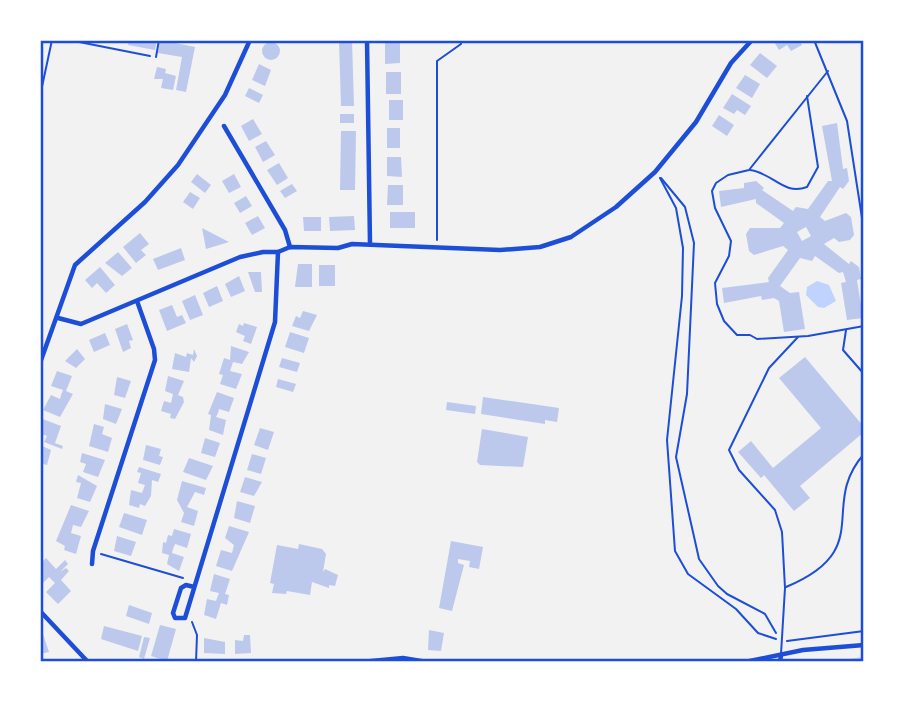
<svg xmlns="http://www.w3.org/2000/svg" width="904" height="702" font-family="'Nunito Sans',sans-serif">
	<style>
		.water { fill: #bfd3fe }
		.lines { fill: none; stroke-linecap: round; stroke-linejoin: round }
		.stream { stroke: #bfd3fe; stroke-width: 2.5 }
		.building { fill: #bdc9ec; fill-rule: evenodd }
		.path { stroke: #1d4ed8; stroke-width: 2 }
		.service { stroke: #1d4ed8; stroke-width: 2 }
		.minor { stroke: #1d4ed8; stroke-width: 4.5 }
		.neatline { fill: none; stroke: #1d4ed8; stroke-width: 2.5 }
	</style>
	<rect width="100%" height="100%" fill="#f2f2f2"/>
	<!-- water -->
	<path class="water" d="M 817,281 L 829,285 L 836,301 L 824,308 L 818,307 L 806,295 L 807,287 Z"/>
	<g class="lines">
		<!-- stream -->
		<path class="stream" d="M 838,662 L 864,658"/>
	</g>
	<!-- building -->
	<g class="building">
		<path d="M 129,40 L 157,40 L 155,50 L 128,45 Z"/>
		<path d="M 160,40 L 195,47 L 186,92 L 176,90 L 182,57 L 158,53 Z"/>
		<path d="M 339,40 L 352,40 L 354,106 L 341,106 Z"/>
		<path d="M 773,40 L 799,40 L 802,45 L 791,51 L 787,45 L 779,50 Z"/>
		<circle cx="271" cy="51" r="9"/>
		<path d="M 385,43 L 400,43 L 400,63 L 385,64 Z"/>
		<path d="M 760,53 L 777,66 L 767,78 L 750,65 Z"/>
		<path d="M 259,64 L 271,70 L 265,86 L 252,80 Z"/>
		<path d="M 157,67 L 166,69 L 165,73 L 176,76 L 173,90 L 161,88 L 163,79 L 154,79 Z"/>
		<rect x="386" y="72" width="15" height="22"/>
		<path d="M 745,75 L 760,84 L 752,98 L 736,88 Z"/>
		<path d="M 249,88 L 263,95 L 259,103 L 245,96 Z"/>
		<path d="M 732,94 L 751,106 L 745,115 L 737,110 L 734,114 L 723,108 Z"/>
		<rect x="389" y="100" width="14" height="20"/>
		<rect x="340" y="114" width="14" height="9"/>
		<path d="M 719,115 L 734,125 L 727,136 L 712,126 Z"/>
		<path d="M 253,119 L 262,134 L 249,141 L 241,126 Z"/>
		<path d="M 837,123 L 843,169 L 847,168 L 849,181 L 843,189 L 840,187 L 820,217 L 825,221 L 846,213 L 851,217 L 854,235 L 850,240 L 839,242 L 834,238 L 824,244 L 849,264 L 851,261 L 859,267 L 861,279 L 857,280 L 863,318 L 847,320 L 841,283 L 846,282 L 843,272 L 839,273 L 815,256 L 812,261 L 800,258 L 780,286 L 790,293 L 799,292 L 805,329 L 784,332 L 779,301 L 774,298 L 762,300 L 761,296 L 724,303 L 722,288 L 769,282 L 768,278 L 788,250 L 783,246 L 754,255 L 749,251 L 746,234 L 750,228 L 780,228 L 784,223 L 756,203 L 756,199 L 721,207 L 719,191 L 744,188 L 744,183 L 756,181 L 764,188 L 762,190 L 793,211 L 796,207 L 808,209 L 828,181 L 832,181 L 822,126 ZM 806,227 L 811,236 L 802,241 L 797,232 Z"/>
		<rect x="387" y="128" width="13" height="20"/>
		<path d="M 341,131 L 356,131 L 355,190 L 340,190 Z"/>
		<path d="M 266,141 L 275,155 L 263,162 L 255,147 Z"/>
		<path d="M 387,157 L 401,157 L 402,177 L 387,176 Z"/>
		<path d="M 279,163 L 288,178 L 277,185 L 267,170 Z"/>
		<path d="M 197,174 L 211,185 L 205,193 L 191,182 Z"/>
		<path d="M 234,174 L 241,187 L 229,193 L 222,181 Z"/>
		<path d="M 292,184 L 297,191 L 285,198 L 280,191 Z"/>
		<path d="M 388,185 L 403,185 L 403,205 L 387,205 Z"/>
		<path d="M 190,192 L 200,198 L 193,209 L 183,202 Z"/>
		<path d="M 246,196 L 252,206 L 240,213 L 234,203 Z"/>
		<rect x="390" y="212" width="25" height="16"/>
		<path d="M 258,216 L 265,228 L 252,235 L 245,223 Z"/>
		<path d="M 354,216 L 355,230 L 330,231 L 329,217 Z"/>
		<path d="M 303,217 L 321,217 L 321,231 L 304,231 Z"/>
		<path d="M 202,228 L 229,242 L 206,249 Z"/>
		<path d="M 140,233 L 149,244 L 141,250 L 146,255 L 136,263 L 123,247 Z"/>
		<path d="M 181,248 L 185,260 L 158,270 L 153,259 Z"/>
		<path d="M 118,252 L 132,268 L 122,276 L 105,263 Z"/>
		<path d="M 298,264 L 312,264 L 312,287 L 295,287 Z"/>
		<rect x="319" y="265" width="16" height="21"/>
		<path d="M 100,267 L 115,285 L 106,293 L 97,283 L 92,288 L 85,280 Z"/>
		<path d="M 248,272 L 261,272 L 262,292 L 255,292 Z"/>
		<path d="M 239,276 L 245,291 L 231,297 L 225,284 Z"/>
		<path d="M 217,286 L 223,301 L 209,307 L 203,293 Z"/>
		<path d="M 195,295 L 203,315 L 190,320 L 182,301 Z"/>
		<path d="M 172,305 L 177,317 L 182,315 L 186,323 L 167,331 L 159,310 Z"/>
		<path d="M 303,311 L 317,315 L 309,331 L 292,326 L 296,316 L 300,318 Z"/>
		<path d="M 244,323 L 257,327 L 251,344 L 243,341 L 245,336 L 236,332 L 239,324 L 243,326 Z"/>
		<path d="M 127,324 L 133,340 L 129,341 L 131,348 L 123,352 L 115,329 Z"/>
		<path d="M 290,332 L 309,338 L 304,353 L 285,347 Z"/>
		<path d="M 105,333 L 110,345 L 94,352 L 89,340 Z"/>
		<path d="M 231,346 L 249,352 L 242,364 L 233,362 L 230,371 L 242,374 L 236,389 L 220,384 L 223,375 L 219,374 L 224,358 L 230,360 Z"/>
		<path d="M 77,349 L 85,359 L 76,368 L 65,361 Z"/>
		<path d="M 194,349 L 197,356 L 194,362 L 191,358 L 189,372 L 172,369 L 175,353 L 186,357 L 187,353 L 193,355 Z"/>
		<path d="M 805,357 L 864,427 L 864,432 L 800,486 L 810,498 L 794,511 L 764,475 L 761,478 L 738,452 L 751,441 L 773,468 L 821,428 L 779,378 Z"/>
		<path d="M 282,358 L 300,363 L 297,372 L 279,367 Z"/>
		<path d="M 57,371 L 72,376 L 66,391 L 73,394 L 60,417 L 43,410 L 51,395 L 60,399 L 61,395 L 63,390 L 51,386 Z"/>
		<path d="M 168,376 L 184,381 L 178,395 L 183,397 L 184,402 L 175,419 L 170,418 L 171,414 L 161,411 L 164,401 L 171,403 L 173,394 L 165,391 Z"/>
		<path d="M 117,377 L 131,381 L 125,398 L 114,395 Z"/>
		<path d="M 278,379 L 296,384 L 293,392 L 276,387 Z"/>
		<path d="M 217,392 L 234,398 L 229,412 L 219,409 L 218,413 L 216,417 L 226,420 L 223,435 L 209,430 L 211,415 L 208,414 Z"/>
		<path d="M 483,397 L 559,408 L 557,422 L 545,420 L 545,424 L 481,414 Z"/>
		<path d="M 447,402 L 476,406 L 475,414 L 446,410 Z"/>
		<path d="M 105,404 L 122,409 L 116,424 L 103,419 Z"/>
		<path d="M 40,418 L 61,426 L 55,443 L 63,446 L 62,449 L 44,442 L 47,436 L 41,434 Z"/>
		<path d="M 94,424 L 104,427 L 102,434 L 112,438 L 108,452 L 89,446 Z"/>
		<path d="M 260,428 L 274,432 L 268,450 L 254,445 Z"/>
		<path d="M 482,429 L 528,437 L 523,467 L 480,465 L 477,462 Z"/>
		<path d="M 205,438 L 220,443 L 215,457 L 201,453 Z"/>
		<path d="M 40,445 L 51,450 L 47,465 L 40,463 Z"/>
		<path d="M 146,445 L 161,449 L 159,456 L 163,457 L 160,465 L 143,460 Z"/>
		<path d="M 82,453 L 105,460 L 98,477 L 83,472 L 86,464 L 80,462 Z"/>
		<path d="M 252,454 L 266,458 L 261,474 L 247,470 Z"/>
		<path d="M 189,458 L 213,466 L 206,480 L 183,472 Z"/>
		<path d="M 139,467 L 161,474 L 158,482 L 152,480 L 151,496 L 145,506 L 140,504 L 139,508 L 129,505 L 131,490 L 142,493 L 145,485 L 138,483 L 141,473 L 137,472 Z"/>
		<path d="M 78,475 L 97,486 L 90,502 L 77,498 L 81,483 L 76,482 Z"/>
		<path d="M 245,477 L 262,482 L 254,496 L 240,492 Z"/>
		<path d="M 182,481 L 206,488 L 204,495 L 195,492 L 187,507 L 198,511 L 194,526 L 181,522 L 184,513 L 177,500 Z"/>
		<path d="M 237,501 L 255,506 L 250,523 L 234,518 Z"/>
		<path d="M 71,505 L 89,511 L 81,527 L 73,525 L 71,533 L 81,536 L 76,554 L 64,550 L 65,546 L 56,541 Z"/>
		<path d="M 124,513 L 147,520 L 142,535 L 119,527 Z"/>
		<path d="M 229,526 L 249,532 L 232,571 L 216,566 L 221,550 L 232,553 L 234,545 L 225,538 Z"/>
		<path d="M 174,529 L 191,534 L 187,548 L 175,544 L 173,549 L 172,553 L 184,557 L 179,571 L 167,564 L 169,555 L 162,553 L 163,542 L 166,543 L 168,535 L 172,536 Z"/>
		<path d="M 117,536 L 136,542 L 131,556 L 114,551 Z"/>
		<path d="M 451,541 L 483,547 L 479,569 L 469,567 L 470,561 L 458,559 L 458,563 L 464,565 L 452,611 L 439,608 Z"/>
		<path d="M 299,544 L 322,549 L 326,554 L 323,572 L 325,569 L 338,575 L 335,586 L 329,585 L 329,588 L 312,582 L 310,595 L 287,591 L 286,594 L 272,593 L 274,584 L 270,583 L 277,545 L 298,549 Z"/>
		<path d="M 46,558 L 56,569 L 65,560 L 68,564 L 60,572 L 66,568 L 69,571 L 61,580 L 71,591 L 58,604 L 46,592 L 55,583 L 49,577 L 40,586 L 40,564 Z"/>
		<path d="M 214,574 L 230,579 L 225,594 L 229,595 L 227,605 L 221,603 L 216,619 L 204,615 L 207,599 L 216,601 L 219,593 L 210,591 Z"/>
		<path d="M 129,605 L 152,613 L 149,624 L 126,616 Z"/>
		<path d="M 40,625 L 49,652 L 40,654 Z"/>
		<path d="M 160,625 L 176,629 L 167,661 L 151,656 Z"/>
		<path d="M 104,626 L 142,636 L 138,651 L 101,639 Z"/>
		<path d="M 429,630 L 444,633 L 441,651 L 428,650 Z"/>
		<path d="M 244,635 L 250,635 L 251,653 L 235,654 L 235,640 L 243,641 Z"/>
		<path d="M 144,637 L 150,638 L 144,659 L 139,657 Z"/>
		<path d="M 204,638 L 225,642 L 225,654 L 204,653 Z"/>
	</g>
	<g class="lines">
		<!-- path -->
		<g class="path">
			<path d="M 69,40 L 150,56"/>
			<path d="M 156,57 L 159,40"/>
			<path d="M 40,96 L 52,40"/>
			<path d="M 660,178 L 676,208 L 683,248 L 682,296 L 667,440 L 675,551 L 688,574 L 736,609 L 758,633 L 776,639"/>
			<path d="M 661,178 L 685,207 L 694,243 L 687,394 L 676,457 L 695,541 L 699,559 L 718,586 L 727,594 L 765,614 L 776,633"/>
			<path d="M 437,240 L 437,61 L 461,44 L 461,40"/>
			<path d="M 101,554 L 183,578"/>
			<path d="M 192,622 L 197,635 L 196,662"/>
			<path d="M 787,641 L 864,631"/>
		</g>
		<!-- service -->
		<g class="service">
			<path d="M 814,40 L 847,121 L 864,231"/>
			<path d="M 828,71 L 749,170 L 728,175 L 716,183 L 712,191 L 715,208 L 731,241 L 729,256 L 715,283 L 717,304 L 724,321 L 737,335 L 750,335 L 757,339 L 808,336 L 864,326"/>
			<path d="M 750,170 C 773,173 784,196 807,187 L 818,167 L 807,96"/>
			<path d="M 846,330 L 843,350 L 864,374"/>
			<path d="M 786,587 C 877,549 818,506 864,454"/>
			<path d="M 781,654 L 785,588 L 782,532 L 775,510 L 739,470 L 729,450 L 769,368 L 798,337"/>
		</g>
		<!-- minor -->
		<g class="minor">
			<path d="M 367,40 L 370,244"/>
			<path d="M 224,126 L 285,230 L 290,247"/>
			<path d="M 58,318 L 81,324 L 240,257 L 263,252 L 278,252 L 290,247 L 338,248 L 352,244 L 500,250 L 540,247 L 571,237 L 616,207 L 655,172 L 696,122 L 731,63 L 752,40"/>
			<path d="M 40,363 L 75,265 L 145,202 L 178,165 L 225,95 L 250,40"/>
			<path d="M 92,564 L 93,551 L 155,360 L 154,349 L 137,301"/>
			<path d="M 194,587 L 186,585 L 181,588 L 173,613 L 175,618 L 185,618 L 275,322 L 278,252"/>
			<path d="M 40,611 L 88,662"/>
			<path d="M 361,662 L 403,658 L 427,662"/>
			<path d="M 745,662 L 803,650 L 864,645"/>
			<path d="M 780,662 L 781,655"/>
		</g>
	</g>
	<!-- border -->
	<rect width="904" height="702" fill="none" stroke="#ffffff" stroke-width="84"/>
	<rect x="42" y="42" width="820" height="618" class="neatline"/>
</svg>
